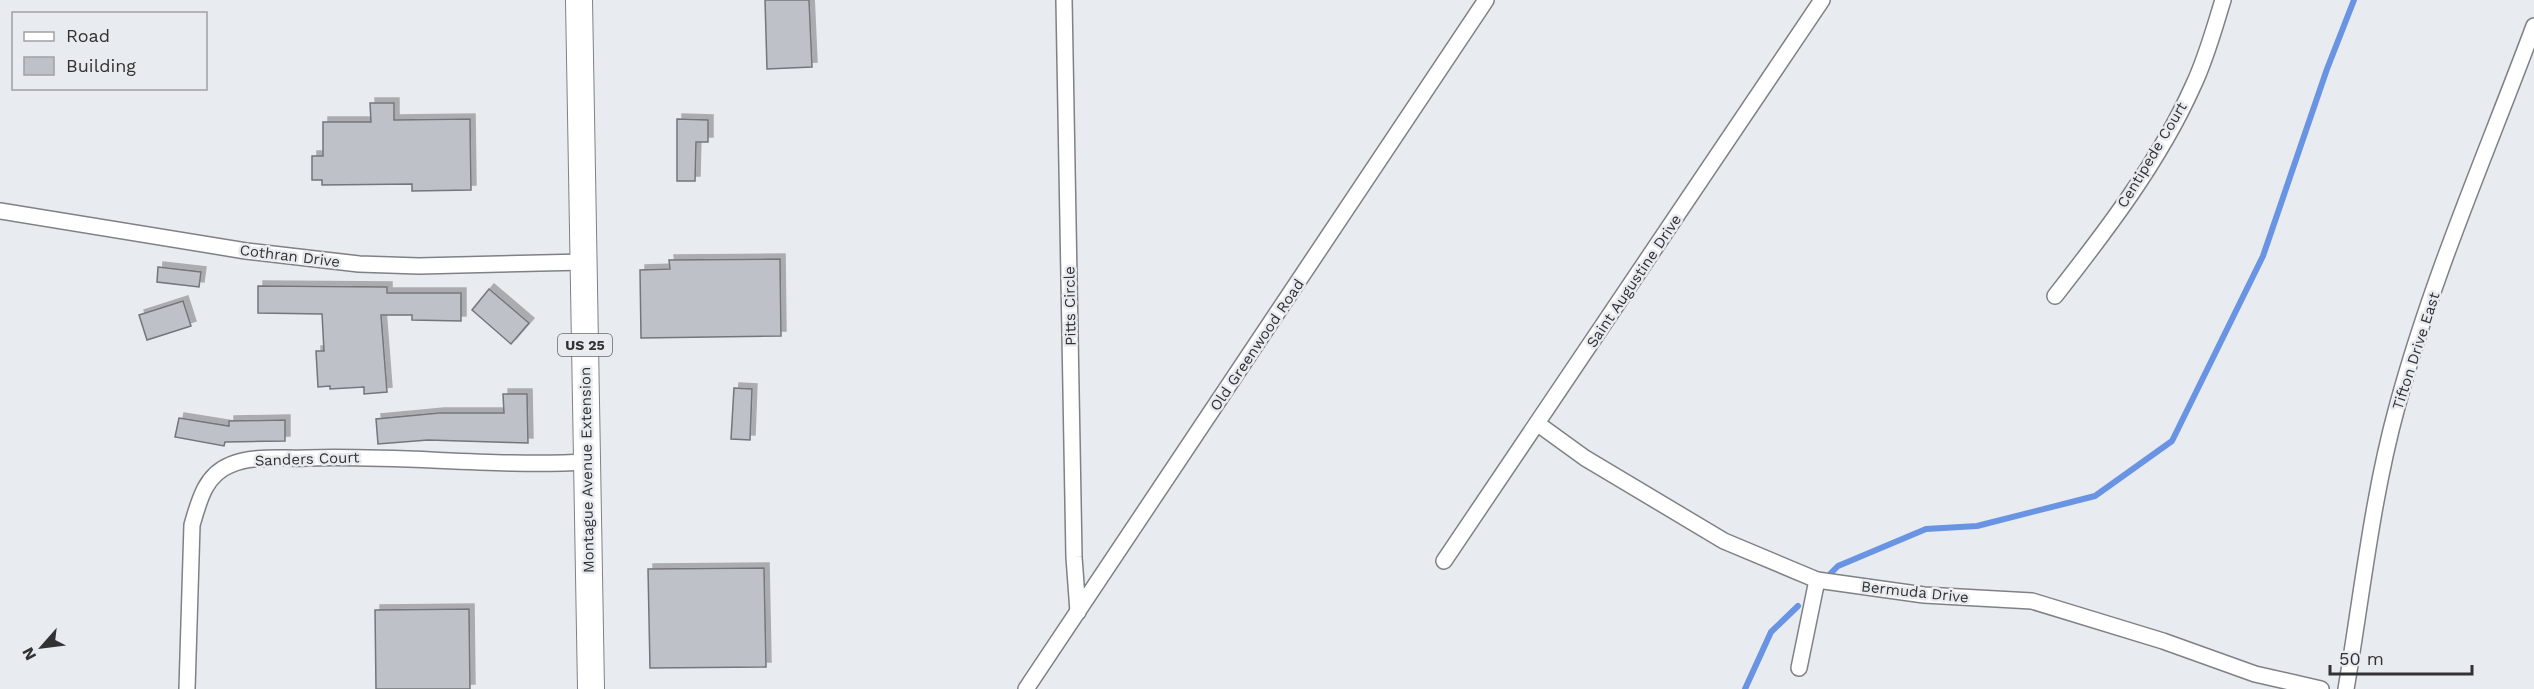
<svg xmlns="http://www.w3.org/2000/svg" width="2534" height="689" font-family="'Work Sans',sans-serif">
	<style>
		.lines { fill: none; stroke-linecap: round; stroke-linejoin: round }
		.stream { stroke: #6994e3; stroke-width: 6 }
		.building { fill: #bec1c7; stroke: #73767b; stroke-width: 1.5; filter: url(#shadow) }
		.minor-casing { stroke: #7e8186; stroke-width: 18 }
		.trunk-casing { stroke: #7e8186; stroke-width: 28 }
		.minor { stroke: #fff; stroke-width: 15 }
		.trunk { stroke: #fff; stroke-width: 26 }
		.labels { text-anchor: middle; dominant-baseline: central; stroke-width: 5; stroke-linejoin: round; paint-order: stroke }
		.shield { fill: #e8ebf0; stroke: #686a6c; stroke-width: 1.5 }
		.shield-label { font-size: 14px; font-weight: bold; fill: #313234 }
		.street-label { font-size: 15px; fill: #313234; stroke: #e8ebf0 }
	</style>
	<defs>
		<filter id="shadow"><feDropShadow dx="5" dy="-5" stdDeviation="0" flood-color="#0004"/></filter>
	</defs>
	<rect width="100%" height="100%" fill="#e8ebf0"/>
	<g class="lines">
		<!-- stream -->
		<g class="stream">
			<path d="M 1831,573 L 1838,566 L 1926,529 L 1977,526 L 2095,496 L 2172,441 L 2263,256 L 2327,69 L 2354,0"/>
			<path d="M 1745,689 L 1771,632 L 1798,606"/>
		</g>
	</g>
	<!-- building -->
	<g class="building">
		<path d="M 765,0 L 809,0 L 812,67 L 767,69 Z"/>
		<path d="M 370,103 L 394,103 L 394,120 L 470,119 L 471,190 L 412,191 L 412,184 L 322,185 L 322,180 L 312,180 L 312,156 L 323,156 L 323,122 L 371,122 Z"/>
		<path d="M 677,119 L 708,120 L 708,142 L 696,142 L 695,181 L 677,181 Z"/>
		<path d="M 780,259 L 781,336 L 641,338 L 640,270 L 670,269 L 669,260 Z"/>
		<path d="M 158,267 L 201,272 L 199,287 L 157,282 Z"/>
		<path d="M 258,286 L 387,287 L 387,293 L 461,293 L 461,321 L 412,320 L 412,315 L 381,315 L 387,392 L 364,394 L 364,387 L 330,389 L 330,386 L 318,387 L 316,351 L 324,351 L 322,314 L 258,313 Z"/>
		<path d="M 489,289 L 529,323 L 511,344 L 472,310 Z"/>
		<path d="M 183,301 L 191,326 L 147,340 L 139,315 Z"/>
		<path d="M 734,388 L 752,389 L 750,440 L 731,439 Z"/>
		<path d="M 503,394 L 527,394 L 528,443 L 428,440 L 378,444 L 376,419 L 439,413 L 504,413 Z"/>
		<path d="M 179,418 L 229,426 L 229,421 L 285,420 L 285,441 L 225,442 L 224,446 L 175,437 Z"/>
		<path d="M 764,568 L 766,667 L 650,668 L 648,569 Z"/>
		<path d="M 469,609 L 470,689 L 376,689 L 375,610 Z"/>
	</g>
	<g class="lines">
		<defs>
			<g id="minor">
				<path d="M 1064,0 L 1074,557 L 1078,612"/>
				<path d="M 0,211 L 246,251 L 359,264 L 419,266 L 584,262"/>
				<path d="M 2055,296 C 2106,231 2159,162 2193,86 C 2206,59 2214,29 2223,0"/>
				<path d="M 1538,424 L 1585,458 L 1724,541 L 1817,580 L 1924,595 L 2032,601 L 2163,641 L 2255,674 L 2321,689"/>
				<path d="M 1444,561 L 1822,0"/>
				<path d="M 1799,668 L 1817,580"/>
				<path d="M 187,689 L 192,525 C 199,501 205,475 230,465 C 253,455 282,459 307,458 C 400,455 494,467 587,462"/>
				<path d="M 1026,689 L 1486,0"/>
				<path d="M 2346,689 C 2362,595 2372,498 2397,407 C 2432,277 2487,152 2534,26"/>
			</g>
			<path id="trunk" d="M 579,0 L 591,689"/>
		</defs>
		<!-- minor casing -->
		<use href="#minor" class="minor-casing"/>
		<!-- trunk casing -->
		<use href="#trunk" class="trunk-casing"/>
		<!-- minor -->
		<use href="#minor" class="minor"/>
		<!-- trunk -->
		<use href="#trunk" class="trunk"/>
	</g>
	<g class="labels">
		<!-- shield labels -->
		<rect class="shield" x="558" y="334" width="54" height="22" rx="4.5"/>
		<g class="shield-label">
			<text x="585" y="345">US 25</text>
		</g>
		<!-- street labels -->
		<g class="street-label">
			<text transform="translate(2152 155) rotate(-59)">Centipede Court</text>
			<text transform="translate(290 256) rotate(7)">Cothran Drive</text>
			<text transform="translate(1634 281) rotate(-56)">Saint Augustine Drive</text>
			<text transform="translate(1070 306) rotate(-91)">Pitts Circle</text>
			<text transform="translate(1257 345) rotate(-56)">Old Greenwood Road</text>
			<text transform="translate(2416 351) rotate(-72)">Tifton Drive East</text>
			<text transform="translate(307 459) rotate(-2)">Sanders Court</text>
			<text transform="translate(587 470) rotate(-91)">Montague Avenue Extension</text>
			<text transform="translate(1915 592) rotate(6)">Bermuda Drive</text>
		</g>
	</g>
	<!-- legend -->
	<rect x="12" y="12" width="195" height="78" fill="#e8ebf0" stroke="#9fa1a5" stroke-width="1.5"/>
	<rect x="24" y="32" width="30" height="9" fill="#ffffff" stroke="#9fa1a5" stroke-width="1.5"/>
	<text x="66" y="42" font-size="18" fill="#313234">Road</text>
	<rect x="24" y="57" width="30" height="18" fill="#bec1c7" stroke="#9fa1a5" stroke-width="1.5"/>
	<text x="66" y="72" font-size="18" fill="#313234">Building</text>
	<!-- north arrow -->
	<g transform="translate(42 647) rotate(242)" stroke="#e8ebf0" stroke-width="4.5" paint-order="stroke">
	<path d="M0-4.5L10 22L0 15L-10 22Z" fill="#313234"/>
	<text y="-9" font-size="16" font-weight="bold" text-anchor="middle" fill="#313234">N</text>
	</g>
	<!-- scale -->
	<path d="M2330 665v9h142v-9" fill="none" stroke="#313234" stroke-width="3"/>
	<text x="2339" y="665" font-size="18" fill="#313234" stroke="#e8ebf0" stroke-width="4.5" paint-order="stroke">50 m</text>
</svg>
